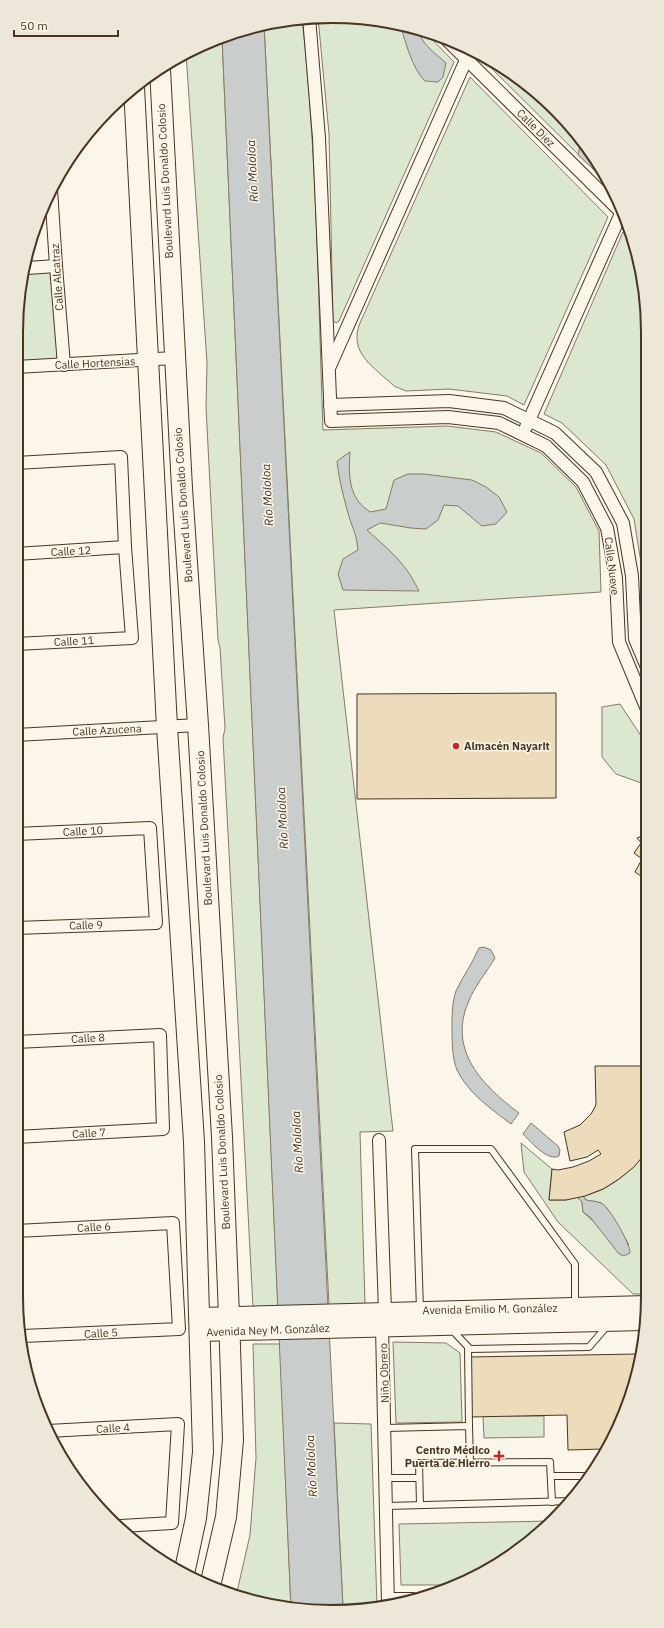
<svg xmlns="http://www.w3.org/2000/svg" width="664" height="1628" font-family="'IBM Plex Sans',sans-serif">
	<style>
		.green { fill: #dce7d0; stroke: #887966 }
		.water { fill: #c9cecd; stroke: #887966 }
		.building { fill: #ecdcbc; stroke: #4a3520 }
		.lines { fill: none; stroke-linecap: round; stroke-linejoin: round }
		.lane-casing { stroke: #4a3520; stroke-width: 8 }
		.street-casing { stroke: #4a3520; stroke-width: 14 }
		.secondary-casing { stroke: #4a3520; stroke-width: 20 }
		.primary-casing { stroke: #4a3520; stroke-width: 22 }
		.lane { stroke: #fbf6e9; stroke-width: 6 }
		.street { stroke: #fbf6e9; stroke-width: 12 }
		.secondary { stroke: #fbf6e9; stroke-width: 18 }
		.primary { stroke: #fbf6e9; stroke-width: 20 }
		.poi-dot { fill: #c62828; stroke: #fbf6e9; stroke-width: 1.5 }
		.labels { text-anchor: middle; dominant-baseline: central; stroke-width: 3; stroke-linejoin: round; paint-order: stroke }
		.street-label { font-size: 11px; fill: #4a3520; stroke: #fbf6e9 }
		.poi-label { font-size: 11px; font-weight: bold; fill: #4a3520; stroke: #fbf6e9; text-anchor: start }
		.water-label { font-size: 12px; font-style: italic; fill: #4a3520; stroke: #fbf6e9 }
		.rim { fill: none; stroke: #4a3520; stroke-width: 2 }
	</style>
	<rect width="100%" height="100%" fill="#fbf6e9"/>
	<!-- green -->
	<g class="green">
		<path d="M 318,17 L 373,19 L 424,31 L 454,62 L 339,321 L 336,323 L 333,320 L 329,134 Z"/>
		<path d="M 302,18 C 317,155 318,293 323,430 L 447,426 L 496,432 L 541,453 L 576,487 L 599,531 L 601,592 L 334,610 L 393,1131 L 360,1132 L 365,1304 L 329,1305 L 264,25 Z"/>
		<path d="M 222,37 L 278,1307 L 253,1307 L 223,738 L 225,728 L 220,648 L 218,640 L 206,407 L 207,363 L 186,53 L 192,49 Z"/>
		<path d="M 480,56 L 507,69 L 570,124 L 605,181 L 480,57 Z"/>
		<path d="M 470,77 L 608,217 L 524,405 L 507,396 L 449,389 L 406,391 L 394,386 C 374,367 348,353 360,323 Z"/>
		<path d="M 623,232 L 632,241 L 645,291 L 646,619 L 643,575 L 634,519 L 606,465 L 562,423 L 544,414 Z"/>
		<path d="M 56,266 L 64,365 L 16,367 L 16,332 L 27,268 Z"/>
		<path d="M 620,704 L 647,745 L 647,785 L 616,774 L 602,757 L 602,707 Z"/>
		<path d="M 521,1143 L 552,1169 L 549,1200 L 566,1200 L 577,1197 L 582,1202 L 583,1212 L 594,1222 L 629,1245 L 607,1208 L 601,1203 L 586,1200 L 583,1196 C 611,1190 631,1171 648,1150 L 648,1294 L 633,1294 L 558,1222 L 524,1172 Z"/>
		<path d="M 393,1342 L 446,1343 L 460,1353 L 462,1422 L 396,1423 Z"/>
		<path d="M 253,1344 L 280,1344 L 291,1609 L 236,1596 L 250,1535 L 256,1458 Z"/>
		<path d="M 483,1416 L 544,1416 L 544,1437 L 484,1438 Z"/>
		<path d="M 334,1423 L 371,1424 L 377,1606 L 343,1608 Z"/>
		<path d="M 552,1521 L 541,1533 L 490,1570 L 450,1585 L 401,1585 L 399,1524 Z"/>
	</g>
	<!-- water -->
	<g class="water">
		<path d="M 264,25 L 343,1608 L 291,1609 L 222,37 L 250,27 Z"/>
		<path d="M 400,25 L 418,29 C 420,43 436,54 446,63 L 443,77 L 438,82 L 425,81 C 412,69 406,42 400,25 Z"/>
		<path d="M 580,140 L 600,173 L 600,175 L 578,155 L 580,145 Z"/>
		<path d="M 350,452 C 349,468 348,487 358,501 C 361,505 366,509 370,512 L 386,509 L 394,480 L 408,474 L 424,474 L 472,480 L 486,487 L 499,497 L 507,512 L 496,524 L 482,526 L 458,506 L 444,505 L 438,520 L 426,529 L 411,528 L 380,523 L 367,530 C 390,551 405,562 419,591 L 343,590 L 338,574 L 343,559 L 358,550 C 357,540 355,532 351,523 C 345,503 339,481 337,461 Z"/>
		<path d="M 484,947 L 491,950 L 495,958 C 486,973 474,987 468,1003 C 448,1051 483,1086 519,1113 L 511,1124 C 491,1109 468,1093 457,1070 C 452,1059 452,1039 452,1028 C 452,1016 452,1002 456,991 C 463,976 472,964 479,948 Z"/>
		<path d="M 531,1123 L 558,1146 L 560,1150 L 559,1156 C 548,1162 531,1142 523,1134 Z"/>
		<path d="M 583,1196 L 586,1200 C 590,1201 597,1201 601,1203 C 609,1206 631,1245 630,1253 L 624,1256 L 619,1254 L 590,1217 L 583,1212 L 582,1202 L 577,1197 Z"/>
	</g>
	<!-- building -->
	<g class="building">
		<path d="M 556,693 L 556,798 L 357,799 L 357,694 Z"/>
		<path d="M 647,834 L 647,880 L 635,872 L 642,859 L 634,853 L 641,843 L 637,838 Z"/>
		<path d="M 595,1066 L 647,1066 L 648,1150 L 634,1167 L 619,1179 L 603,1189 L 585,1196 L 566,1200 L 549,1200 L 552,1169 L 558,1170 L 573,1167 L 589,1161 L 601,1154 L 598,1150 L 587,1157 L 570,1161 L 564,1132 L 580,1125 L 591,1114 L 595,1107 L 596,1104 Z"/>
		<path d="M 637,1354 L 637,1362 L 631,1397 L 604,1449 L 568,1450 L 567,1415 L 470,1417 L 469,1357 Z"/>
	</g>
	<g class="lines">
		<defs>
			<g id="lane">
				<path d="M 420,1310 L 415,1149 L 491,1149 L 575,1264 L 575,1305"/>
				<path d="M 452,1330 L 470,1349 L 589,1347 L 608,1325"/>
				<path d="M 468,1348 L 469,1426"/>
				<path d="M 385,1428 L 469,1426 L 470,1463"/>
				<path d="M 551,1476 L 589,1476"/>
				<path d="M 386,1478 L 419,1478"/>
				<path d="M 420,1505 L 419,1463 L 550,1462 L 552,1502"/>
				<path d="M 386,1506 L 571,1501"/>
			</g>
			<g id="street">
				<path d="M 309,17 L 319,138 L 331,421 L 448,417 L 499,423 L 546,446 L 583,482 L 607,528 L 616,578 L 619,642 L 646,707"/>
				<path d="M 447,40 L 626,217"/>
				<path d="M 51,189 L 56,266 L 64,365"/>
				<path d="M 27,268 L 56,266"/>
				<path d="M 330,366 L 470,51"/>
				<path d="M 16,367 L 174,358"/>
				<path d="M 330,405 L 449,401 L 504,408 L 555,433 L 596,472 L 623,523 L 632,576 L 635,639 L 646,665"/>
				<path d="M 526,427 L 623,209"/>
				<path d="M 16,463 L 121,457 L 125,547 L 132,638 L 16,644"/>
				<path d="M 16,554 L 125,547"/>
				<path d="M 16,735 L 198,725"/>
				<path d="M 16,834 L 150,828 L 156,923 L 16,928"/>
				<path d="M 16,1042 L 160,1035 L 163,1129 L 16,1137"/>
				<path d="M 379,1140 L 385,1311 L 382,1327 L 388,1606"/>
				<path d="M 16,1231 L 173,1223 L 179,1329 L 23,1336"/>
				<path d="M 48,1431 L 178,1424 L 172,1523 L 121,1526"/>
				<path d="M 388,1599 L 413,1599"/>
			</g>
			<g id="secondary">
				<path d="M 199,1317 L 647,1305"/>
				<path d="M 200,1332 L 644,1321"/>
			</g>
			<g id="primary">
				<path d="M 160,69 L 182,488 L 198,725 L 222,1137 L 229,1316 L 233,1440 L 226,1517 L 210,1586"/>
				<path d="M 134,87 L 167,727 L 194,1142 L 203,1452 L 196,1518 L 184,1574"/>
			</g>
		</defs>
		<!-- lane casing -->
		<use href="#lane" class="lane-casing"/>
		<!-- street casing -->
		<use href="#street" class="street-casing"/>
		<!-- secondary casing -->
		<use href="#secondary" class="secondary-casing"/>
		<!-- primary casing -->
		<use href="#primary" class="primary-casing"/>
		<!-- lane -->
		<use href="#lane" class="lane"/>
		<!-- street -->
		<use href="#street" class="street"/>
		<!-- secondary -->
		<use href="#secondary" class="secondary"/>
		<!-- primary -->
		<use href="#primary" class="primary"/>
	</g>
	<!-- markers -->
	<g class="poi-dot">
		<circle cx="456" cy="746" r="4"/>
		<path d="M497 1450h4v4h4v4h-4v4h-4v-4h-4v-4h4z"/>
	</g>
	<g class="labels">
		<!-- street labels -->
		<g class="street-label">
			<text transform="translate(536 128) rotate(45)">Calle Diez</text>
			<text transform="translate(165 181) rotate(-93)">Boulevard Luis Donaldo Colosio</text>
			<text transform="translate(57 277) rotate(-94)">Calle Alcatraz</text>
			<text transform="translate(95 363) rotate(-3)">Calle Hortensias</text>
			<text transform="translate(183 505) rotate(-94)">Boulevard Luis Donaldo Colosio</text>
			<text transform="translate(71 551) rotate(-3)">Calle 12</text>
			<text transform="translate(612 566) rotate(83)">Calle Nueve</text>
			<text transform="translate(74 641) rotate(-3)">Calle 11</text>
			<text transform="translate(107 730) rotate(-3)">Calle Azucena</text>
			<text transform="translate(204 828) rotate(-93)">Boulevard Luis Donaldo Colosio</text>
			<text transform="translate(83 831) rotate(-3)">Calle 10</text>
			<text transform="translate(86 925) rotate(-2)">Calle 9</text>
			<text transform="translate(88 1038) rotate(-3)">Calle 8</text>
			<text transform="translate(89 1133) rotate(-3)">Calle 7</text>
			<text transform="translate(222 1152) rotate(-93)">Boulevard Luis Donaldo Colosio</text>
			<text transform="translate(94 1227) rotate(-3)">Calle 6</text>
			<text transform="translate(490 1309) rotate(-1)">Avenida Emilio M. González</text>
			<text transform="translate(268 1330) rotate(-2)">Avenida Ney M. González</text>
			<text transform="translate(101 1333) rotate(-3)">Calle 5</text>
			<text transform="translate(384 1373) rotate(-92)">Niño Obrero</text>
			<text transform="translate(113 1428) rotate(-3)">Calle 4</text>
		</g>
		<!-- poi labels -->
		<g class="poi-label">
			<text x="464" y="746">Almacén Nayarit</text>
			<text x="490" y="1450" text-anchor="end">Centro Médico<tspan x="490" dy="13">Puerta de Hierro</tspan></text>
		</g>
		<!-- water labels -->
		<g class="water-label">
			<text transform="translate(252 171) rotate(-93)">Río Mololoa</text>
			<text transform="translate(267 495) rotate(-93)">Río Mololoa</text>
			<text transform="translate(282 818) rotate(-93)">Río Mololoa</text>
			<text transform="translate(297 1142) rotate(-93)">Río Mololoa</text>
			<text transform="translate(311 1466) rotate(-93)">Río Mololoa</text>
		</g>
	</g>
	<!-- crop -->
	<path d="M0 0H664V1628H0ZM332 23H332A309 309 0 0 1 641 332V1296A309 309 0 0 1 332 1605H332A309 309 0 0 1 23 1296V332A309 309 0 0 1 332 23Z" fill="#ede7d9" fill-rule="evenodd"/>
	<path class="rim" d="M332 23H332A309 309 0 0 1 641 332V1296A309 309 0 0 1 332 1605H332A309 309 0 0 1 23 1296V332A309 309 0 0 1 332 23Z"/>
	<!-- scale -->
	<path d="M14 30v6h104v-6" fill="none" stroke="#4a3520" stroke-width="2"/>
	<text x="20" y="30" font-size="12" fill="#4a3520" stroke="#fbf6e9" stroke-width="3" paint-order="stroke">50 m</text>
</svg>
